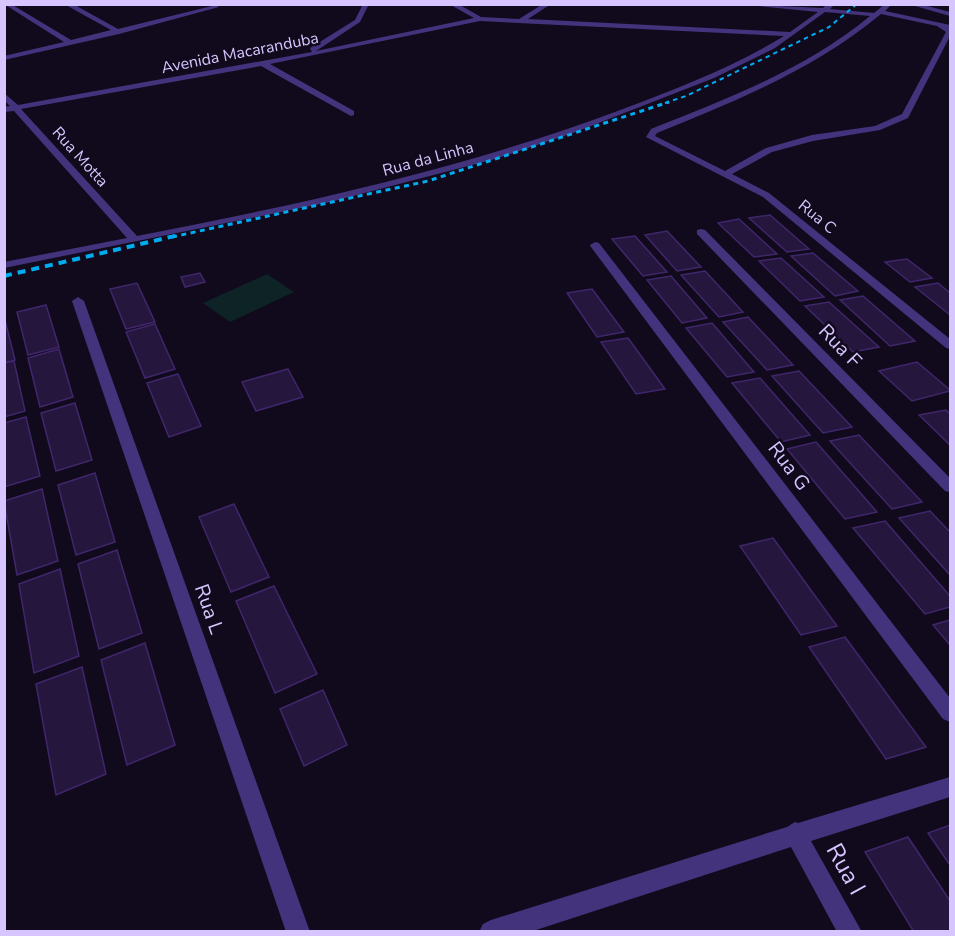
<svg xmlns="http://www.w3.org/2000/svg" width="955" height="936" font-family="'Nunito Sans',sans-serif">
	<style>
		.green { fill: #0d2326 }
		.building { fill: #25163e; stroke: #40266b; stroke-width: 1.5 }
		.lines { fill: none; stroke-linecap: round; stroke-linejoin: round }
		.street { fill: #43337d; fill-rule: evenodd }
		.rail-far2 { stroke: #00acf0; stroke-width: 2; stroke-dasharray: 4.5 4; stroke-linecap: butt }
		.rail-far1 { stroke: #00acf0; stroke-width: 3; stroke-dasharray: 5 4.5; stroke-linecap: butt }
		.rail { stroke: #00acf0; stroke-width: 4; stroke-dasharray: 8 6; stroke-linecap: butt }
		.labels { text-anchor: middle; dominant-baseline: central; stroke-width: 5; stroke-linejoin: round; paint-order: stroke }
		.far-street-label { font-size: 16px; fill: #d6c5ff; stroke: #110a1c }
		.street-label { font-size: 20px; fill: #d6c5ff; stroke: #110a1c }
		.near-street-label { font-size: 24px; fill: #d6c5ff; stroke: #110a1c }
	</style>
	<rect width="100%" height="100%" fill="#110a1c"/>
	<!-- green -->
	<path class="green" d="M 267,274 L 294,292 L 230,322 L 203,303 Z"/>
	<!-- building -->
	<g class="building">
		<path d="M 770,215 L 809,249 L 787,252 L 749,218 Z"/>
		<path d="M 739,219 L 777,254 L 754,257 L 718,223 Z"/>
		<path d="M 667,231 L 701,267 L 677,271 L 645,235 Z"/>
		<path d="M 635,236 L 667,272 L 643,276 L 612,239 Z"/>
		<path d="M 813,253 L 858,291 L 835,296 L 791,256 Z"/>
		<path d="M 781,258 L 824,297 L 800,301 L 759,261 Z"/>
		<path d="M 907,259 L 932,278 L 910,282 L 885,262 Z"/>
		<path d="M 705,271 L 743,312 L 719,317 L 681,275 Z"/>
		<path d="M 200,273 L 205,282 L 185,287 L 181,277 Z"/>
		<path d="M 671,276 L 707,318 L 682,323 L 647,280 Z"/>
		<path d="M 137,283 L 155,322 L 126,329 L 110,289 Z"/>
		<path d="M 938,283 L 950,293 L 950,315 L 915,287 Z"/>
		<path d="M 592,289 L 624,332 L 597,337 L 567,293 Z"/>
		<path d="M 863,296 L 915,341 L 890,346 L 840,300 Z"/>
		<path d="M 829,302 L 879,347 L 853,352 L 805,306 Z"/>
		<path d="M 46,305 L 59,347 L 28,355 L 17,312 Z"/>
		<path d="M 4,316 L 15,360 L 4,363 Z"/>
		<path d="M 748,317 L 793,365 L 767,370 L 723,322 Z"/>
		<path d="M 712,323 L 754,372 L 727,377 L 686,328 Z"/>
		<path d="M 155,324 L 175,369 L 145,378 L 126,332 Z"/>
		<path d="M 628,338 L 665,389 L 636,394 L 601,342 Z"/>
		<path d="M 59,349 L 73,397 L 40,407 L 28,358 Z"/>
		<path d="M 14,361 L 25,411 L 4,417 L 4,363 Z"/>
		<path d="M 917,362 L 950,390 L 950,391 L 912,401 L 879,371 Z"/>
		<path d="M 288,369 L 303,397 L 256,411 L 242,382 Z"/>
		<path d="M 799,371 L 852,427 L 823,433 L 772,376 Z"/>
		<path d="M 178,374 L 201,426 L 169,437 L 147,383 Z"/>
		<path d="M 760,378 L 810,435 L 781,442 L 732,383 Z"/>
		<path d="M 75,403 L 92,460 L 56,471 L 41,413 Z"/>
		<path d="M 946,410 L 950,414 L 950,445 L 919,415 Z"/>
		<path d="M 26,417 L 40,476 L 4,487 L 4,423 Z"/>
		<path d="M 859,435 L 922,502 L 892,509 L 830,441 Z"/>
		<path d="M 816,442 L 877,512 L 845,519 L 787,449 Z"/>
		<path d="M 95,473 L 115,542 L 76,555 L 58,485 Z"/>
		<path d="M 42,489 L 58,561 L 17,575 L 4,501 Z"/>
		<path d="M 234,504 L 269,577 L 231,592 L 199,517 Z"/>
		<path d="M 930,511 L 950,532 L 950,575 L 899,518 Z"/>
		<path d="M 885,521 L 950,596 L 950,607 L 925,614 L 853,528 Z"/>
		<path d="M 773,538 L 837,626 L 801,635 L 740,546 Z"/>
		<path d="M 117,550 L 142,633 L 99,649 L 78,564 Z"/>
		<path d="M 60,569 L 79,656 L 34,673 L 19,584 Z"/>
		<path d="M 274,586 L 317,674 L 275,693 L 236,601 Z"/>
		<path d="M 950,620 L 950,645 L 933,625 Z"/>
		<path d="M 845,637 L 926,747 L 886,759 L 809,647 Z"/>
		<path d="M 145,643 L 175,745 L 127,765 L 101,660 Z"/>
		<path d="M 82,667 L 106,774 L 56,795 L 36,684 Z"/>
		<path d="M 323,690 L 347,745 L 304,766 L 280,709 Z"/>
		<path d="M 950,825 L 950,865 L 928,833 Z"/>
		<path d="M 908,837 L 950,901 L 950,932 L 914,932 L 865,852 Z"/>
	</g>
	<g class="lines">
		<!-- street -->
		<g class="street">
			<path d="M 4,4 L 11,4 L 71,40 L 111,30 L 64,4 L 73,4 L 118,29 L 216,5 L 219,7 L 119,34 L 4,60 L 4,56 L 64,42 Z"/>
			<path d="M 363,4 L 369,4 L 360,22 L 316,51 L 474,18 L 449,4 L 458,4 L 481,17 L 519,19 L 543,4 L 551,4 L 528,19 L 790,32 L 818,12 L 738,4 L 823,8 L 827,4 L 835,4 L 830,9 L 874,13 L 885,4 L 892,4 L 885,11 L 950,25 L 950,36 L 908,118 L 880,130 L 813,141 L 772,152 L 732,174 L 769,193 L 950,339 L 950,349 L 946,348 L 763,197 L 646,137 L 651,129 C 727,99 806,69 870,16 L 825,12 L 775,48 L 714,78 L 573,133 L 495,159 L 330,202 L 4,268 L 4,262 L 127,238 L 14,111 L 4,112 L 4,107 L 10,106 L 4,100 L 4,93 L 18,105 L 312,52 L 310,48 L 355,20 ZM 881,14 L 937,26 L 946,32 L 902,114 L 875,126 L 812,135 L 766,148 L 725,171 L 655,136 L 657,133 C 736,101 815,69 881,14 ZM 480,21 L 784,36 C 734,67 678,88 623,109 C 466,168 302,204 137,236 L 21,109 L 261,66 L 351,116 L 354,115 L 354,111 L 270,64 Z"/>
			<path d="M 908,4 L 920,4 L 950,12 L 950,16 Z"/>
			<path d="M 701,229 L 705,230 L 950,478 L 950,492 L 945,491 L 697,234 L 697,230 Z"/>
			<path d="M 595,242 L 599,243 L 950,698 L 950,722 L 943,719 L 591,247 L 590,245 Z"/>
			<path d="M 78,297 L 84,301 L 310,932 L 286,932 L 72,301 Z"/>
			<path d="M 950,777 L 950,797 L 811,841 L 862,932 L 837,932 L 791,847 L 530,932 L 479,932 L 483,924 L 491,920 L 787,827 L 795,822 L 798,823 Z"/>
		</g>
		<!-- rail-far2 -->
		<path class="rail-far2" d="M 665,103 L 686,96 L 829,27 L 857,4"/>
		<!-- rail-far1 -->
		<path class="rail-far1" d="M 172,237 L 428,181 L 669,102"/>
		<!-- rail -->
		<path class="rail" d="M 4,276 L 179,235"/>
	</g>
	<g class="labels">
		<!-- far-street labels -->
		<g class="far-street-label">
			<text transform="translate(240 53) rotate(-11)">Avenida Macaranduba</text>
			<text transform="translate(80 157) rotate(48)">Rua Motta</text>
			<text transform="translate(428 159) rotate(-15)">Rua da Linha</text>
			<text transform="translate(817 217) rotate(39)">Rua C</text>
		</g>
		<!-- street labels -->
		<g class="street-label">
			<text transform="translate(840 346) rotate(46)">Rua F</text>
			<text transform="translate(789 466) rotate(53)">Rua G</text>
			<text transform="translate(209 609) rotate(71)">Rua L</text>
		</g>
		<!-- near-street labels -->
		<g class="near-street-label">
			<text transform="translate(846 869) rotate(61)">Rua I</text>
		</g>
	</g>
	<!-- border -->
	<rect width="955" height="936" fill="none" stroke="#d6c5ff" stroke-width="12"/>
</svg>
